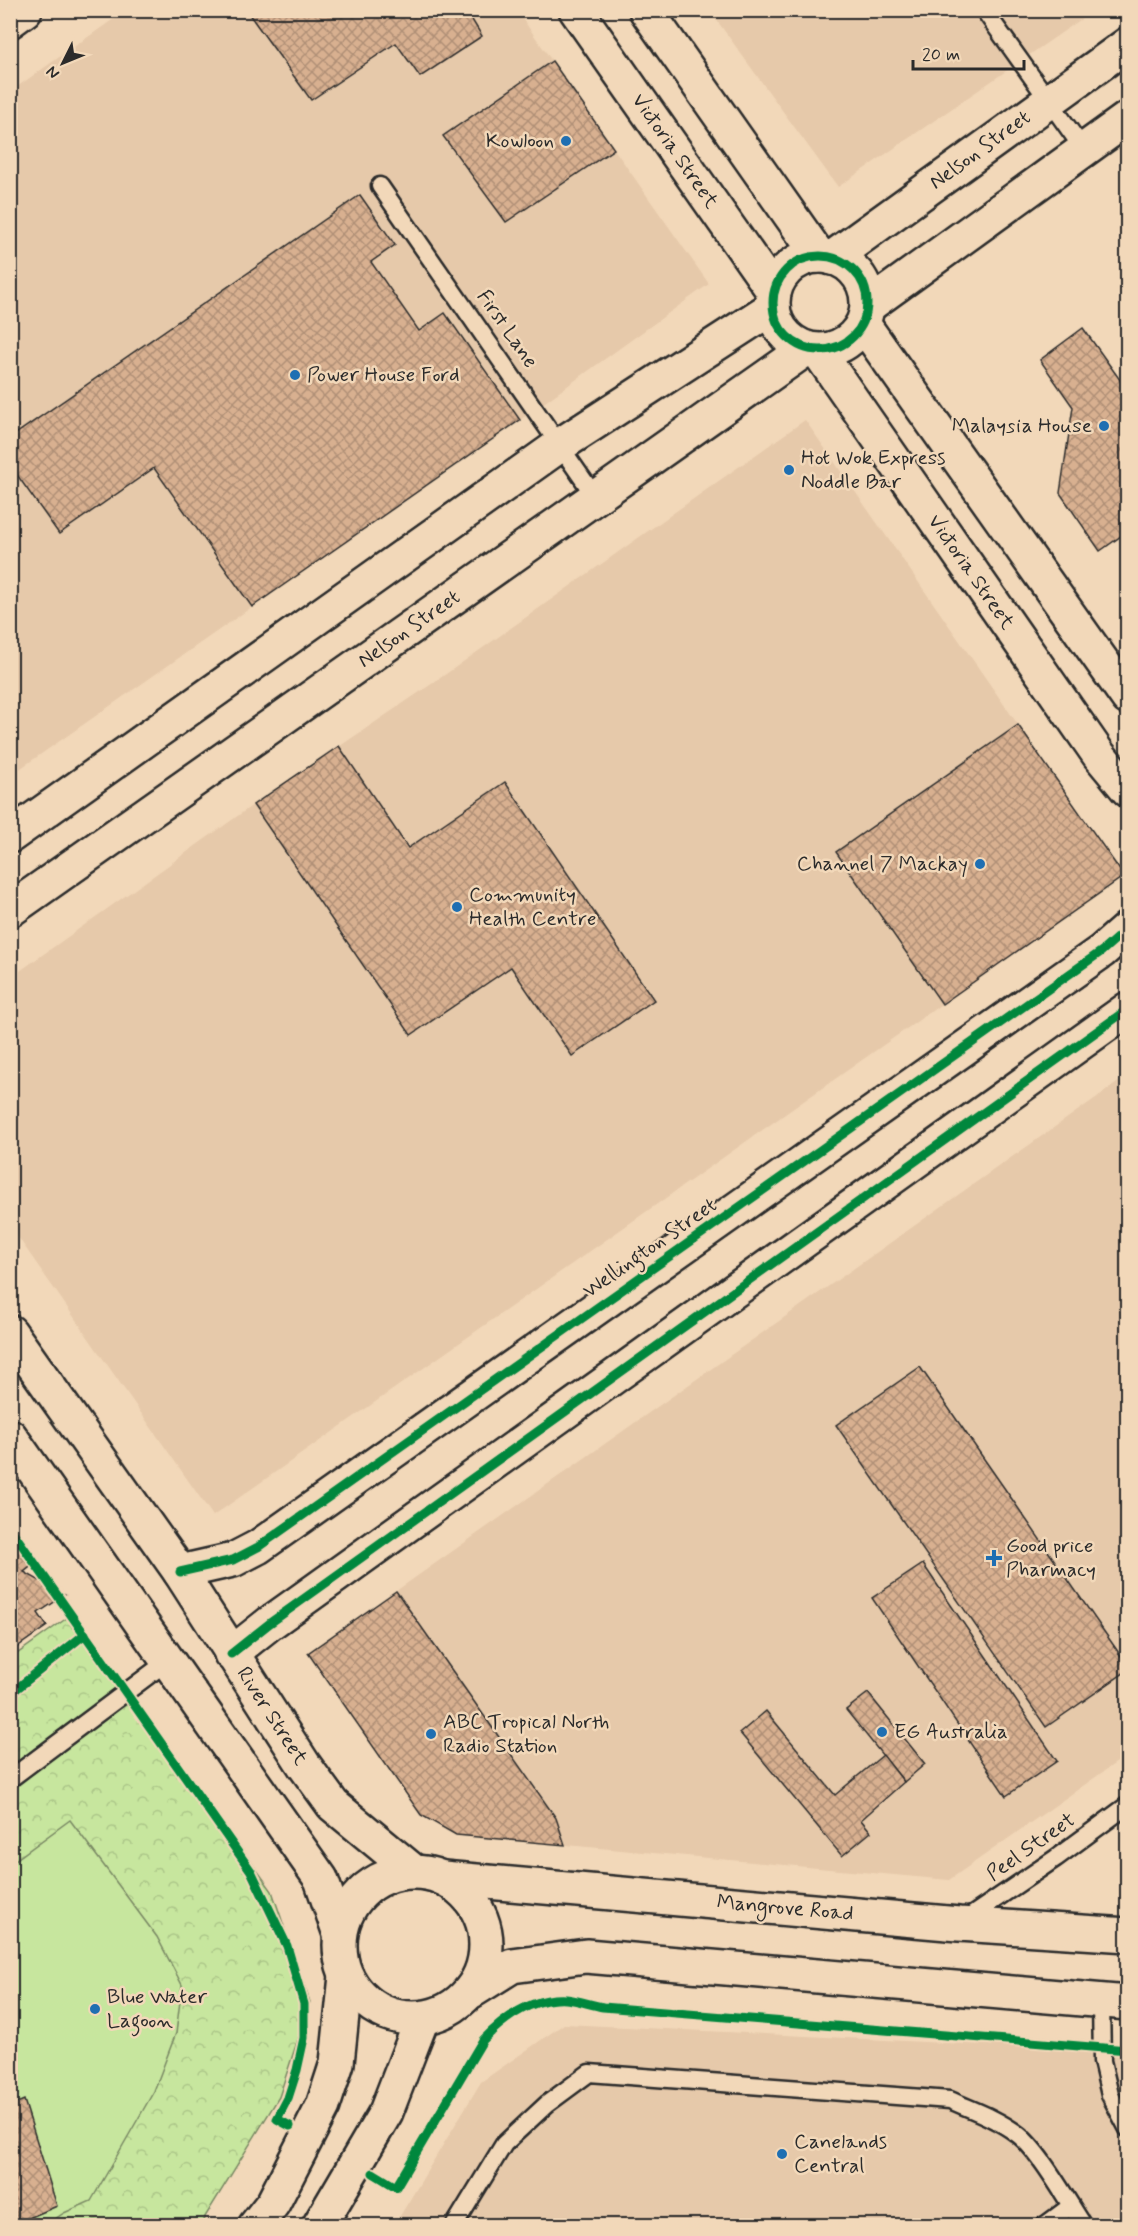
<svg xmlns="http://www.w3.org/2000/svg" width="1138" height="2236" font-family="Mynerve,sans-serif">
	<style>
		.built { fill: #e6c9aa }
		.park { fill: url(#park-crowns); stroke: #798864; stroke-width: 1.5 }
		.pitch { fill: #c7e69e; stroke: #798864; stroke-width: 1.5 }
		.building { fill: url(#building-cross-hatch); stroke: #2b2b2b; stroke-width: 1.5 }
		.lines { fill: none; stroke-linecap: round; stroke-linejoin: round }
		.lane-casing { stroke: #2b2b2b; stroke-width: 21 }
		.secondary-casing { stroke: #2b2b2b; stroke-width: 38 }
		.lane { stroke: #f2d8b9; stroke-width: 16 }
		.secondary { stroke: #f2d8b9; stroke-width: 33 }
		.cycleway-casing { stroke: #f2d8b9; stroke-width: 13 }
		.cycleway { stroke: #00873e; stroke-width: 9 }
		.poi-dot { fill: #1f6fb2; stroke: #f2d8b9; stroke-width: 2 }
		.labels { text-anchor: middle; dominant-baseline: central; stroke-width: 5; stroke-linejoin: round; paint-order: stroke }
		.poi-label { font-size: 21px; fill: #2b2b2b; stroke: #f2d8b9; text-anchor: start }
		.street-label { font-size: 21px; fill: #2b2b2b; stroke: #f2d8b9 }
	</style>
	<defs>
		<pattern id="park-crowns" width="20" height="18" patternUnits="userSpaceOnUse" patternTransform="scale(1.5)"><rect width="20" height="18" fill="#c7e69e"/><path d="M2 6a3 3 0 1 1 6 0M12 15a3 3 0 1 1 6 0" fill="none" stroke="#abc588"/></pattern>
		<pattern id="building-cross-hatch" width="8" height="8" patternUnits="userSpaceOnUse" patternTransform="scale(1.5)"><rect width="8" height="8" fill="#d8b090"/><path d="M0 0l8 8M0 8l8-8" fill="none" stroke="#af8f76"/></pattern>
	</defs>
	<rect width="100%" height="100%" fill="#f2d8b9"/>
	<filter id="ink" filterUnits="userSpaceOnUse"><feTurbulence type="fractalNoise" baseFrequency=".0167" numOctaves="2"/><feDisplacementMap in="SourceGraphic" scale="12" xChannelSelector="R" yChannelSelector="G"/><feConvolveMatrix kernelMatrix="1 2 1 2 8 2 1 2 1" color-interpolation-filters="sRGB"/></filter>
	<g filter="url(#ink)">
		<!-- built -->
		<g class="built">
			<path d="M 125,11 L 517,11 L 709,284 L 520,420 L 11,775 L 11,91 Z"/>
			<path d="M 710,11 L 1093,11 L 838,187 Z"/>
			<path d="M 805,420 L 1124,876 L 213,1516 L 11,1227 L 10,978 L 253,805 L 436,681 Z"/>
			<path d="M 1127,1076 L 1127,1755 L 949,1880 L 456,1835 L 421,1815 L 308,1653 Z"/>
			<path d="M 564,2024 L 1127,2052 L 1127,2225 L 394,2226 L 481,2082 Z"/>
		</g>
		<!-- park -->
		<path class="park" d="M 74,1613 L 85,1634 L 103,1654 L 272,1891 L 310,2002 L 279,2097 L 200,2225 L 11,2225 L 10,1659 Z"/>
		<!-- pitch -->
		<path class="pitch" d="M 70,1820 L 157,1937 L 182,1985 L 176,2033 L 154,2091 L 91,2201 L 64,2213 L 46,2225 L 11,2225 L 10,1864 Z"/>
		<!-- building -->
		<g class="building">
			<path d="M 246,10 L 466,10 L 482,36 L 420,77 L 396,43 L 311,100 Z"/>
			<path d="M 552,61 L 614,149 L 506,222 L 443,136 Z"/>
			<path d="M 360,195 L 395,245 L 371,262 L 419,331 L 445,313 L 520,420 L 252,607 L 154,468 L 59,534 L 10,465 L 10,438 Z"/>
			<path d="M 1083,328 L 1128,391 L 1128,531 L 1100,551 L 1060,493 L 1073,407 L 1040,360 Z"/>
			<path d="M 1018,725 L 1124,876 L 942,1004 L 836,852 Z"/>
			<path d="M 339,746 L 408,848 L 505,782 L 654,1000 L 572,1056 L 511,967 L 411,1035 L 253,805 Z"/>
			<path d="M 920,1367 L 1128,1666 L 1128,1670 L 1046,1727 L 836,1425 Z"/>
			<path d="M 10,1531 L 34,1564 L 24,1572 L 65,1595 L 38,1613 L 47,1626 L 10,1652 Z"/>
			<path d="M 923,1564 L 1057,1761 L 1006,1796 L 872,1598 Z"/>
			<path d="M 396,1591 L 556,1818 L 565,1845 L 456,1835 L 421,1815 L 308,1653 Z"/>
			<path d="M 868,1693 L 925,1764 L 904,1782 L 846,1710 Z"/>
			<path d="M 766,1711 L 835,1795 L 883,1755 L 904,1782 L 861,1820 L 871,1832 L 842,1856 L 740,1733 Z"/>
			<path d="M 24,2100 L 57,2206 L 10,2226 L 10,2106 Z"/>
		</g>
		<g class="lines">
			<defs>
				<g id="lane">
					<path d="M 984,10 L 1084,150"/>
					<path d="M 380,186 L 596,498"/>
					<path d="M 10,1779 L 169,1660"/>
					<path d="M 962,1922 L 1056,1858 L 1128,1805"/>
					<path d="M 1101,2001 L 1102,2061 L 1110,2095 L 1128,2129"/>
					<path d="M 454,2226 L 504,2144 L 547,2104 L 589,2073 L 950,2100 C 972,2110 996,2118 1016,2133 C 1038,2148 1068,2202 1084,2226"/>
					<path d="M 1044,2226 L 1071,2206"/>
				</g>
				<g id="secondary">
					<path d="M 576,10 L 774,292"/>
					<path d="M 646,10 L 819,256"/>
					<path d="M 10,21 L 25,10"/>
					<circle cx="820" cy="303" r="47"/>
					<path d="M 832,258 L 1128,44"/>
					<path d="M 868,306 L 1128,118"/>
					<path d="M 863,324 L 1128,698"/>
					<path d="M 818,351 L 1099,755 L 1128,790"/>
					<path d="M 10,836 L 560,445 L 773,307"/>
					<path d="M 10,910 L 806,349"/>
					<path d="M 10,1332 L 180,1572 L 304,1765 L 333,1805 L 413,1871"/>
					<path d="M 10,1436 L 321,1879 L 340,1934"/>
					<path d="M 180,1572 L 233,1560 L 258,1547 L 1102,951 L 1128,928"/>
					<path d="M 231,1654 L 270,1623 L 1128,1009"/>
					<circle cx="413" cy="1945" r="73"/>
					<path d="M 443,1878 L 959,1924 L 1128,1935"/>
					<path d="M 472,1991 L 512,1966 L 586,1956 L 1128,2003"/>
					<path d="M 255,2226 L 273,2203 L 323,2106 L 337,2063 L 346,1976"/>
					<path d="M 319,2226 L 386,2112 L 422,2019"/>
				</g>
			</defs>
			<!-- lane casing -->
			<use href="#lane" class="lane-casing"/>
			<!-- secondary casing -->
			<use href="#secondary" class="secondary-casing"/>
			<!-- lane -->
			<use href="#lane" class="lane"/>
			<!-- secondary -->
			<use href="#secondary" class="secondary"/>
			<defs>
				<g id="cycleway">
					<circle cx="820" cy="303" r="47"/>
					<path d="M 10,1528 L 251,1871 L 287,1946 L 304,2004 L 304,2038 L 297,2070 L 288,2098 L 277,2119 L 290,2126"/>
					<path d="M 180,1572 L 233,1560 L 258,1547 L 1102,951 L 1128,928"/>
					<path d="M 231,1654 L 270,1623 L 1128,1009"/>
					<path d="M 10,1694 L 85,1634"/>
					<path d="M 373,2173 L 396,2187 L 483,2040 C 504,2018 533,1997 566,1999 C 578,2000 591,2005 603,2007 L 1128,2050"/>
				</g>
			</defs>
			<!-- cycleway casing -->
			<use href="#cycleway" class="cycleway-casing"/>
			<!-- cycleway -->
			<use href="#cycleway" class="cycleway"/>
		</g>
	</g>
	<!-- markers -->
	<g class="poi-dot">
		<circle cx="566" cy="141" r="6"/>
		<circle cx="295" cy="375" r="6"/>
		<circle cx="1104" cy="426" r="6"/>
		<circle cx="789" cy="470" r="6"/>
		<circle cx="980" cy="864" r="6"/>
		<circle cx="457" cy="907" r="6"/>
		<path d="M991 1549h6v6h6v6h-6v6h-6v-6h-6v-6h6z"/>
		<circle cx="882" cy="1732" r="6"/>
		<circle cx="431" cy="1734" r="6"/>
		<circle cx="95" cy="2009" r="6"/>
		<circle cx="782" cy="2154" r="6"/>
	</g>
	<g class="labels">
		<!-- poi labels -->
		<g class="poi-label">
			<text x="554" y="141" text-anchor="end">Kowloon</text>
			<text x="307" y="375">Power House Ford</text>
			<text x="1092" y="426" text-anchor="end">Malaysia House</text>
			<text x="801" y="458">Hot Wok Express<tspan x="801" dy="24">Noddle Bar</tspan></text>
			<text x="968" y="864" text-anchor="end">Channel 7 Mackay</text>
			<text x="469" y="895">Community<tspan x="469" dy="24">Health Centre</tspan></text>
			<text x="1006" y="1546">Good price<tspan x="1006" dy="24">Pharmacy</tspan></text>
			<text x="443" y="1722">ABC Tropical North<tspan x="443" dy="24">Radio Station</tspan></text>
			<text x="894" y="1732">EG Australia</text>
			<text x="107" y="1997">Blue Water<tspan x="107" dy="24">Lagoon</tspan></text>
			<text x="794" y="2142">Canelands<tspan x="794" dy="24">Central</tspan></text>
		</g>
		<!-- street labels -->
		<g class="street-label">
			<text transform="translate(980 150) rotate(-36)">Nelson Street</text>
			<text transform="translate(675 151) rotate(55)">Victoria Street</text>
			<text transform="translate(507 329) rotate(55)">First Lane</text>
			<text transform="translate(971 572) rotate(55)">Victoria Street</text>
			<text transform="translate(409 629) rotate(-35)">Nelson Street</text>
			<text transform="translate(650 1248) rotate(-35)">Wellington Street</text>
			<text transform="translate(272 1716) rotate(57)">River Street</text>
			<text transform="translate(1031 1847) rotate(-35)">Peel Street</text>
			<text transform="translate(785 1908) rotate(5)">Mangrove Road</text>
		</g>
	</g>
	<!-- margin -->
	<rect width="1138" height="2236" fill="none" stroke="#f2d8b9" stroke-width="36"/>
	<rect x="18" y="18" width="1102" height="2200" fill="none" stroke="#2b2b2b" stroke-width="2" filter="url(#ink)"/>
	<!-- north arrow -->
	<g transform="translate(63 63) rotate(227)" stroke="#f2d8b9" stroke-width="4.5" paint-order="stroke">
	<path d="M0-4.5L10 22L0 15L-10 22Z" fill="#2b2b2b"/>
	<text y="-9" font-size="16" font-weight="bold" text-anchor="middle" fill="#2b2b2b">N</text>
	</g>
	<!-- scale -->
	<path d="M913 60v9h111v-9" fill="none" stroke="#2b2b2b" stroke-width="3"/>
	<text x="922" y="60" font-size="18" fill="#2b2b2b" stroke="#f2d8b9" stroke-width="4.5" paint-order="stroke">20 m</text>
</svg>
